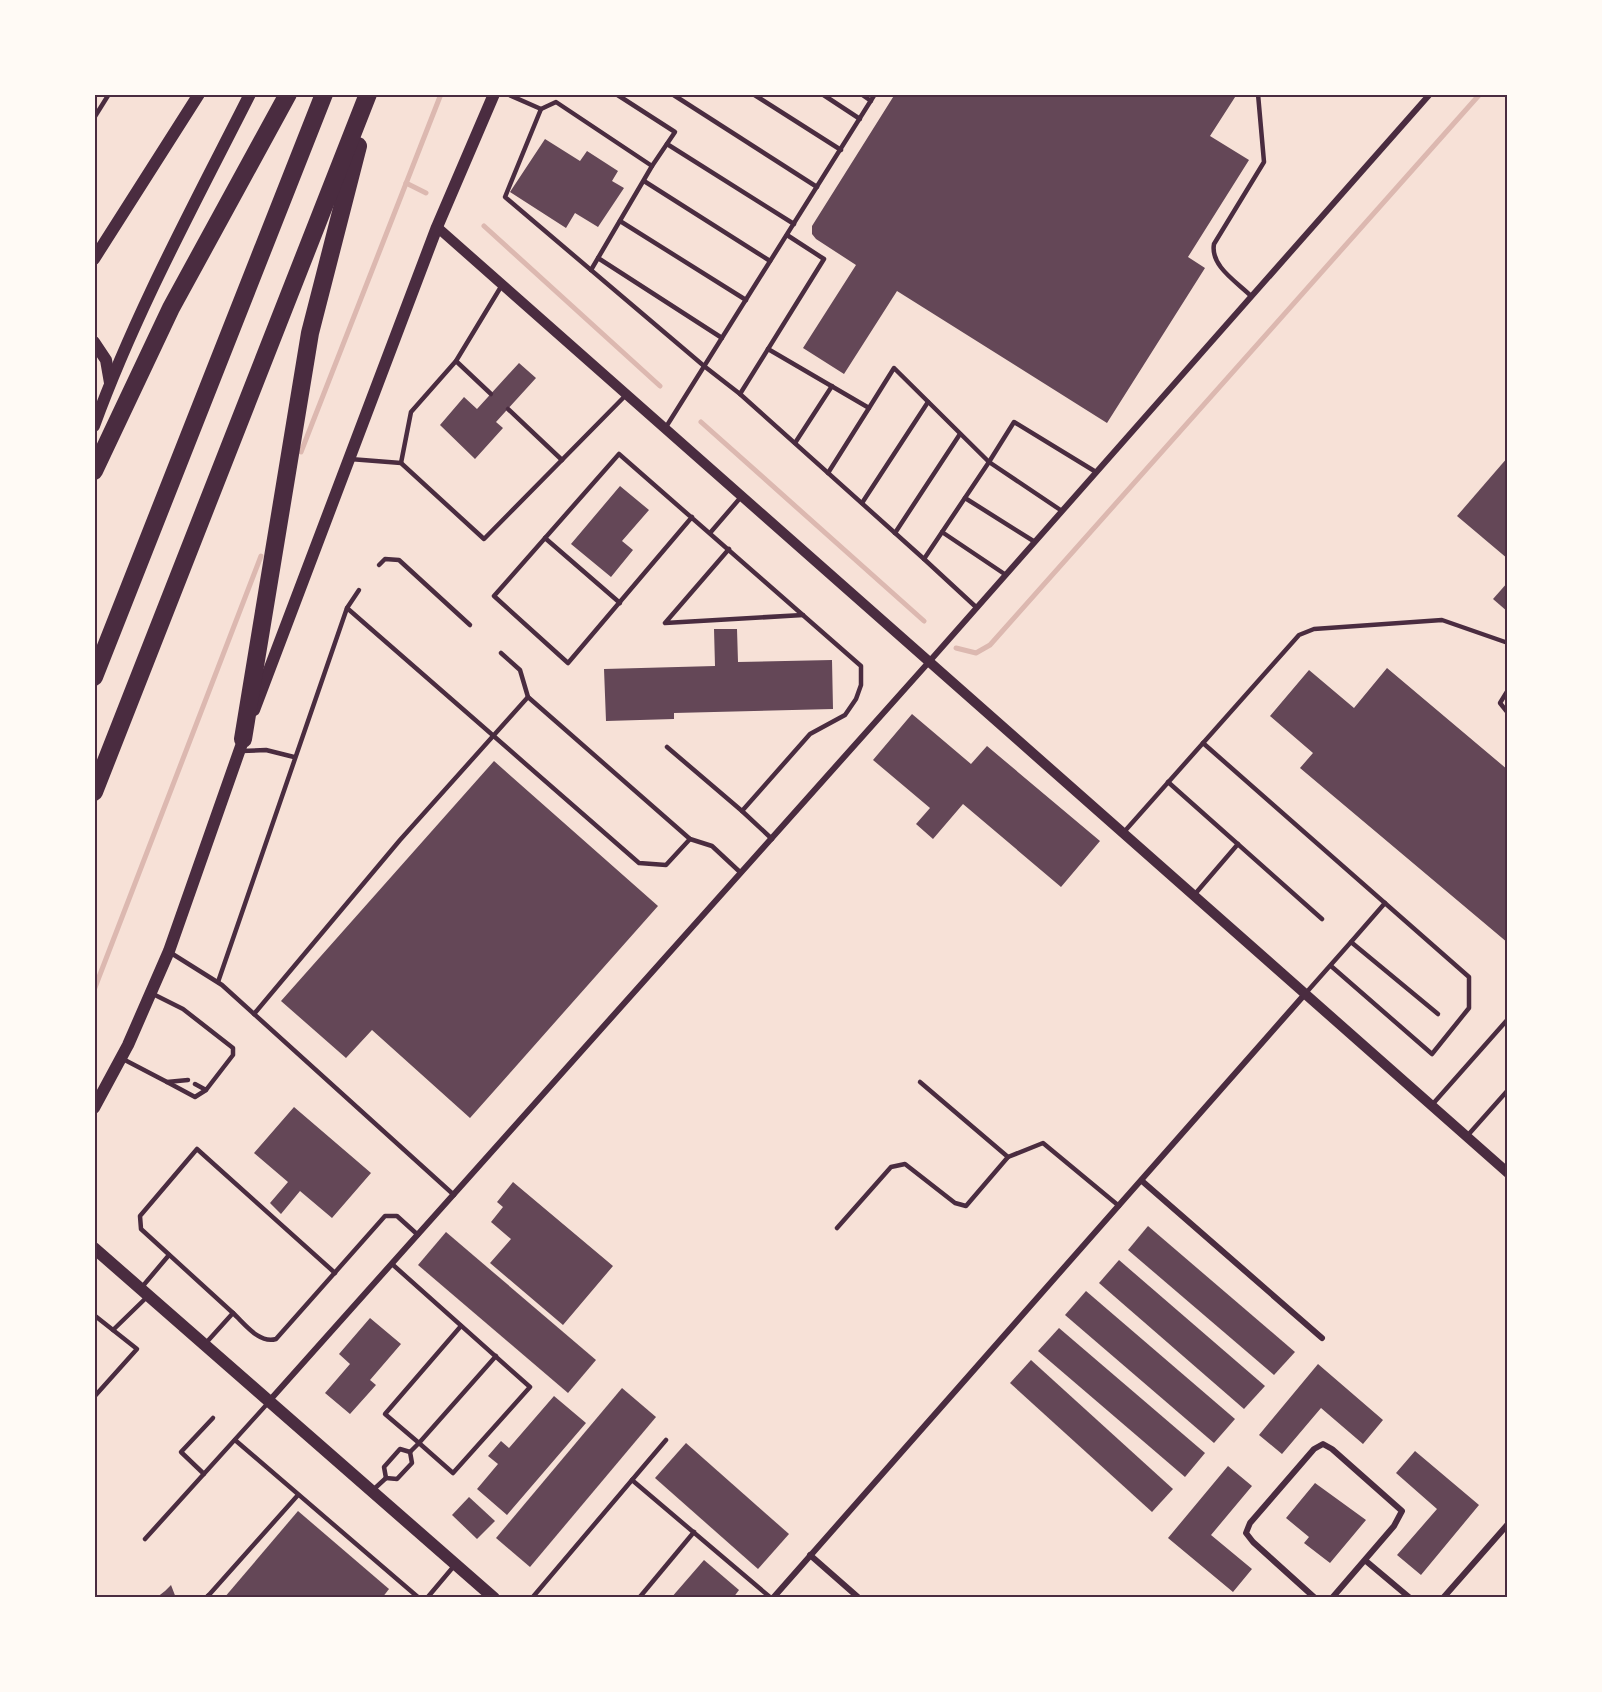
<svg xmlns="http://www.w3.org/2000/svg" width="1602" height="1692" font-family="Lora,serif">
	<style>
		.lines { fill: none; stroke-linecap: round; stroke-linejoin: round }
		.stream { stroke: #dcb8b0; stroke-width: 5 }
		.building { fill: #644757 }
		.service { stroke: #4a2c40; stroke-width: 4.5 }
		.pedestrian { stroke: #4a2c40; stroke-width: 5 }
		.minor { stroke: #4a2c40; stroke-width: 6 }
		.tertiary { stroke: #4a2c40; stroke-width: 10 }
		.secondary { stroke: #4a2c40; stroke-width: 12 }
		.motorway { stroke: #4a2c40; stroke-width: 18 }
		.neatline { fill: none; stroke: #4a2c40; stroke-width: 2 }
	</style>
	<rect width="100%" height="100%" fill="#f7e1d7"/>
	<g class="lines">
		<!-- stream -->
		<g class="stream">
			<path d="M 406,183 L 426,193"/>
			<path d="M 484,226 L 660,386"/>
			<path d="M 701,422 L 924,621"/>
			<path d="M 301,452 L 441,94"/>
			<path d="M 956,648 L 976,653 L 990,645 L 1480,94"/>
			<path d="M 94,990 L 261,556"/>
		</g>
	</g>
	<!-- building -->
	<g class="building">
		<path d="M 895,94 L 933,94 L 937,97 L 938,94 L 1237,94 L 1210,136 L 1249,160 L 1188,257 L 1205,268 L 1107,423 L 897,291 L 844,374 L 803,348 L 856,265 L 816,239 L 812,234 L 812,226 Z"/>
		<path d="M 545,139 L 580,161 L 587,151 L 618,171 L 612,181 L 624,188 L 598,227 L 575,213 L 566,228 L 510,192 Z"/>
		<path d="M 519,363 L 536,378 L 496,422 L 503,428 L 475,459 L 440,425 L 464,397 L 477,409 Z"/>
		<path d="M 1508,457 L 1508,559 L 1457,516 Z"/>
		<path d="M 620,486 L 649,510 L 622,541 L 633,550 L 611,577 L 571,544 Z"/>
		<path d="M 1508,582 L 1508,612 L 1493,599 Z"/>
		<path d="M 714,629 L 737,629 L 738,662 L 832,660 L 833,709 L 674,713 L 674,719 L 606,721 L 604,669 L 715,666 Z"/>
		<path d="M 1387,668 L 1508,770 L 1508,943 L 1300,768 L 1313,753 L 1270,716 L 1309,670 L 1354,708 Z"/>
		<path d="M 912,714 L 971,764 L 987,746 L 1100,841 L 1061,887 L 963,804 L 933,839 L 916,824 L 930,808 L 873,760 Z"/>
		<path d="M 494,761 L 658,906 L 470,1118 L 372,1030 L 346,1058 L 281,1001 Z"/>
		<path d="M 294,1107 L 371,1173 L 332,1218 L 300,1191 L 281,1214 L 270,1203 L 288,1182 L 254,1153 Z"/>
		<path d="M 513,1182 L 613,1266 L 563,1325 L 490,1263 L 511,1239 L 491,1222 L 503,1207 L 497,1202 Z"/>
		<path d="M 1148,1226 L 1295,1352 L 1274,1375 L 1128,1250 Z"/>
		<path d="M 446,1232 L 596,1360 L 568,1393 L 418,1265 Z"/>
		<path d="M 1119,1260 L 1265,1386 L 1244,1409 L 1099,1283 Z"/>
		<path d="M 1086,1291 L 1235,1419 L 1214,1443 L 1065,1315 Z"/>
		<path d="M 370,1318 L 401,1344 L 370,1380 L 376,1385 L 350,1414 L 325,1393 L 350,1364 L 339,1354 Z"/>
		<path d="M 1059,1328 L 1205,1453 L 1185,1477 L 1038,1351 Z"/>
		<path d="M 1031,1360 L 1173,1489 L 1152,1512 L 1010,1383 Z"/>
		<path d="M 1318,1364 L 1383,1420 L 1363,1444 L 1321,1408 L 1282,1454 L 1259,1435 Z"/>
		<path d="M 622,1388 L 656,1417 L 530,1567 L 496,1538 Z"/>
		<path d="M 554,1396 L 586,1423 L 507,1515 L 477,1489 L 498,1464 L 488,1456 L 501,1441 L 509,1448 Z"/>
		<path d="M 686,1443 L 789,1534 L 758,1569 L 655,1478 Z"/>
		<path d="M 1415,1451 L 1479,1505 L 1421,1575 L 1397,1555 L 1437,1509 L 1396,1473 Z"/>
		<path d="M 1228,1466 L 1252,1486 L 1211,1535 L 1252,1569 L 1233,1592 L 1168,1538 Z"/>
		<path d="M 1315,1483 L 1366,1520 L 1330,1563 L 1304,1543 L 1309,1537 L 1286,1518 Z"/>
		<path d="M 469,1497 L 495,1521 L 477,1539 L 452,1515 Z"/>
		<path d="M 298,1511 L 389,1589 L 382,1598 L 224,1598 Z"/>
		<path d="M 704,1560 L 739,1590 L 733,1598 L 671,1598 Z"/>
		<path d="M 171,1585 L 176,1598 L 156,1598 L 165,1591 Z"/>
	</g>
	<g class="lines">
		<!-- service -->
		<g class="service">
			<path d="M 507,94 L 541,109 L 505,197 L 704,366 L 740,394 L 824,259 L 787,235"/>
			<path d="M 616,94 L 675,132 L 652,166"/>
			<path d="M 672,94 L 817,187"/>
			<path d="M 753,94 L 841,150"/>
			<path d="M 822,94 L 860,119"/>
			<path d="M 861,94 L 871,101"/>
			<path d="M 541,109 L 556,102 L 652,166 L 591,270"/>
			<path d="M 94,118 L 109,94"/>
			<path d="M 667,144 L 794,224"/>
			<path d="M 644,181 L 770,261"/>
			<path d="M 620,221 L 746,300"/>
			<path d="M 598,258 L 722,338"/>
			<path d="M 1251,296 C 1237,282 1210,266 1214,244 L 1264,162 L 1258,94"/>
			<path d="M 768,349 L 869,408 L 894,368 L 989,462 L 924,559 L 977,608"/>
			<path d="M 456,361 L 491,394"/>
			<path d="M 740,394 L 924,559"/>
			<path d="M 508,409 L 562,460"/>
			<path d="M 666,427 L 875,94"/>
			<path d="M 795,443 L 832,386"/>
			<path d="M 350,459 L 401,463 L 484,539 L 626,395"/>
			<path d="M 401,463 L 411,412 L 456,361 L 502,285"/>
			<path d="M 828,473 L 869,408"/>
			<path d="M 965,498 L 1035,542"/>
			<path d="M 862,503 L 928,402"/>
			<path d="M 1062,511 L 989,462 L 1014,422 L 1096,472"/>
			<path d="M 692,517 L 568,663 L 494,596 L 619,454 L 861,666 L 861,685 L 856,699 L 845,715 L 810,734 L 742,811 L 772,839"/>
			<path d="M 942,532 L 1006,575"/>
			<path d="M 710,533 L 741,497"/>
			<path d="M 895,533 L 960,434"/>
			<path d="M 545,538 L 620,603"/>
			<path d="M 729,549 L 665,623 L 803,615"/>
			<path d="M 379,565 L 385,559 L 399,560 L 470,625"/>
			<path d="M 347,608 L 359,590"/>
			<path d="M 501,653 L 520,670 L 528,697"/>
			<path d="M 1508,690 L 1500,703 L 1508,713"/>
			<path d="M 1203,743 L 1469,977 L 1469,1008 L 1432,1054 L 1331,966"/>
			<path d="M 667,747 L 742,811"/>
			<path d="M 241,751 L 266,750 L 294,757"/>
			<path d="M 1168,782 L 1322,919"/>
			<path d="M 1124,832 L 1299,635 L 1314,629 L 1442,620 L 1508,643"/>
			<path d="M 1195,894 L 1238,844"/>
			<path d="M 1351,942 L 1385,903"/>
			<path d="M 171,953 L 222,985 L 454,1195"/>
			<path d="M 218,982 L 347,608 L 639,863 L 666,865 L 690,839"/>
			<path d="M 153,994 L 183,1009 L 233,1048 L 233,1055 L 206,1090 L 195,1084"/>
			<path d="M 1305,994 L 1351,942 L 1438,1014"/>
			<path d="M 254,1014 L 400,840 L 528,697 L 690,839 L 712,846 L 741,873"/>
			<path d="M 121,1058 L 167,1082 L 188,1080"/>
			<path d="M 167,1082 L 195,1097 L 206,1090"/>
			<path d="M 920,1082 L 1008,1157"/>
			<path d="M 1431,1106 L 1508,1019"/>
			<path d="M 1468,1135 L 1508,1090"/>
			<path d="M 837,1228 L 891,1167 L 905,1164 L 955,1203 L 966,1206 L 1008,1157 L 1043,1143 L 1119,1206"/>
			<path d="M 392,1264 L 530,1387 L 453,1473 L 419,1443 L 410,1452"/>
			<path d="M 142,1287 L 169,1255"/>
			<path d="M 233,1313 L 141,1229 L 140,1216 L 197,1149 L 335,1273"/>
			<path d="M 94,1315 L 137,1349 L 94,1397"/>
			<path d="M 461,1326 L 385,1414 L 419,1443 L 496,1356"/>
			<path d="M 113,1330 L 148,1296"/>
			<path d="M 205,1344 L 233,1313 C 245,1324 259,1344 276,1339 L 385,1216 L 397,1216 L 418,1235"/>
			<path d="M 235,1440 L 419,1598"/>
			<path d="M 666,1440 L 632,1480 L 771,1598"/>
			<path d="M 204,1474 L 181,1452 L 213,1418"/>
			<path d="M 386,1478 L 384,1467 L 400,1449 L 410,1452"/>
			<path d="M 386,1478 L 397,1479 L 412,1463 L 410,1452"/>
			<path d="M 373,1490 L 386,1478"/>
			<path d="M 145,1539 L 268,1403"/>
			<path d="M 208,1596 L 298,1495"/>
			<path d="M 427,1598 L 454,1566"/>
			<path d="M 532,1598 L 632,1480"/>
			<path d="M 639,1598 L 694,1532"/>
		</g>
		<!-- pedestrian -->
		<path class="pedestrian" d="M 206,1598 L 208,1596"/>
		<!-- minor -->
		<g class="minor">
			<path d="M 1142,1181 L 1322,1338"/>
			<path d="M 270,1400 L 928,663 L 1430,94"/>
			<path d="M 810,1555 L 859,1598"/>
			<path d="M 1366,1561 L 1410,1598"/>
			<path d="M 773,1598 L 1305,994"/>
			<path d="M 1315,1598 L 1253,1542 L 1246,1533 L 1250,1523 L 1314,1449 L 1323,1444 L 1332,1449 L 1402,1511 L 1394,1526 L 1332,1598"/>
			<path d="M 1443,1598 L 1508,1524"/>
		</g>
		<!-- tertiary -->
		<path class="tertiary" d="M 437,227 L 1508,1173"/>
		<!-- secondary -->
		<g class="secondary">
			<path d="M 94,259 L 199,94"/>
			<path d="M 94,342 L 106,360 L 110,383"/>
			<path d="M 94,426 C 136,311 195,203 250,94"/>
			<path d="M 254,710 L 437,227 L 494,94"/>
			<path d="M 94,1108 L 128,1045 L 169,951 L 246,732"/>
			<path d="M 94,1248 L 494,1598"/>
		</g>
		<!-- motorway -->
		<g class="motorway">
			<path d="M 94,471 L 171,308 L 288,94"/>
			<path d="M 94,677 L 324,94"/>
			<path d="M 243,739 L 310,333 L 358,146"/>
			<path d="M 94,792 L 368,94"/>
		</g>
	</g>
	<!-- border -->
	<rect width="1602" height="1692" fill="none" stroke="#fffaf5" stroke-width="192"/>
	<rect x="96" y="96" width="1410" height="1500" class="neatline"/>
</svg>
